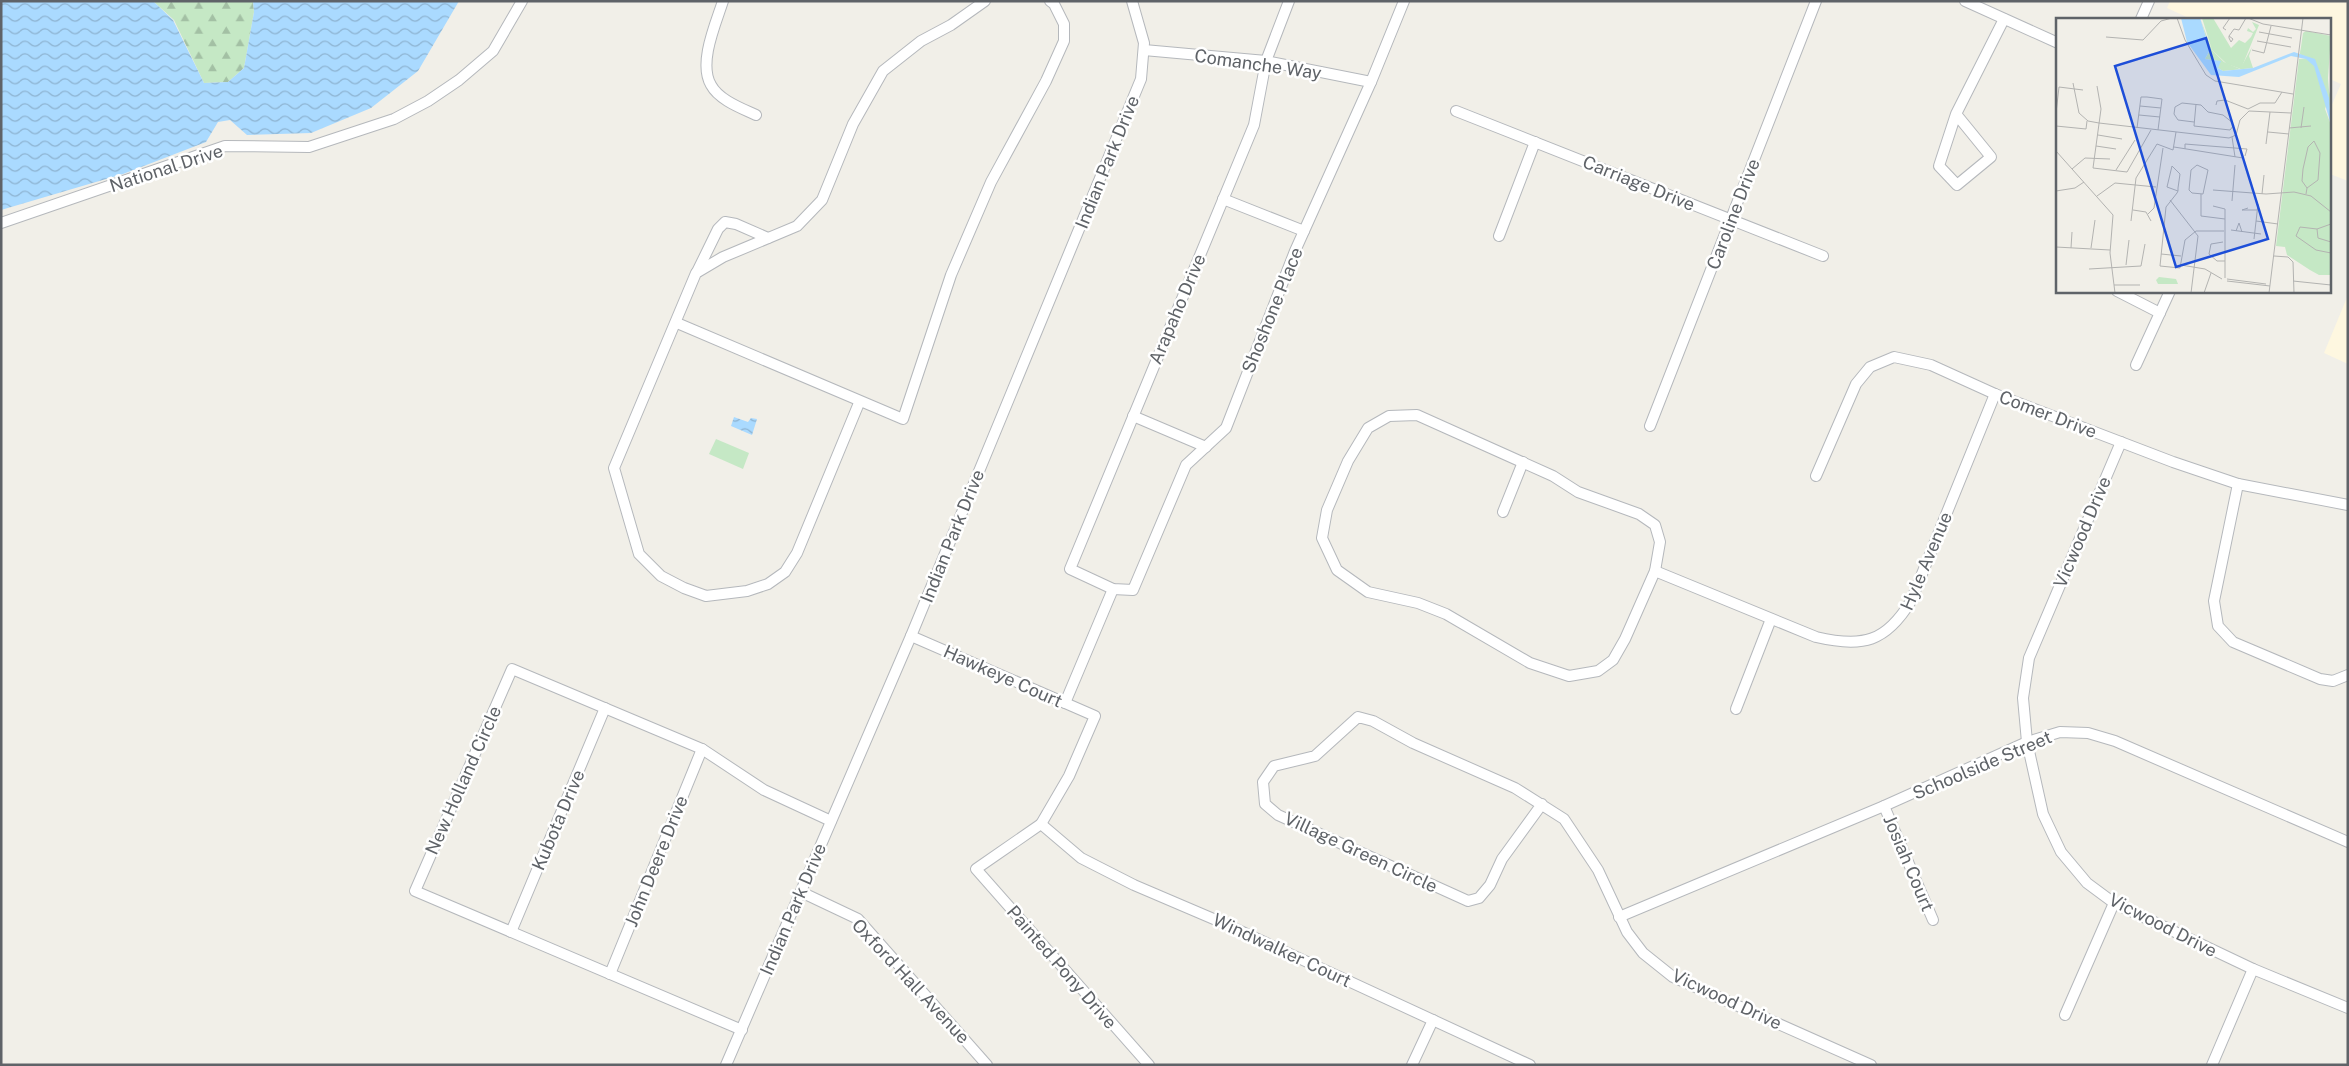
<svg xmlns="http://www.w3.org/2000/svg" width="2349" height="1066" font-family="'Public Sans',sans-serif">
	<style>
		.commercial { fill: #fef7e0 }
		.forest { fill: url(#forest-firs) }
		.park { fill: #c5e8c5 }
		.water { fill: url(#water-waves) }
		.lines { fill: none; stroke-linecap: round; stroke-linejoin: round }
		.minor-casing { stroke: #b5b8bc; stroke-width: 12 }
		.minor { stroke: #fff; stroke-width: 10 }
		.labels { text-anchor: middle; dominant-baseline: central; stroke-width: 5; stroke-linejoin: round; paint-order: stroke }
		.street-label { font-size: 18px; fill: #5f6368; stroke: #fff }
		.inset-road { fill: none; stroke: #b3b3b1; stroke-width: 1 }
		.view { fill: #1d4ed8; fill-opacity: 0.15; stroke: #1d4ed8; stroke-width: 2.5 }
		.inset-edge { fill: none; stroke: #5f6368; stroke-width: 2.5 }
	</style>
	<defs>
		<pattern id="forest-firs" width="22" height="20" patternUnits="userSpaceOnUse" patternTransform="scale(1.25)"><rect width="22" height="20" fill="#c5e8c5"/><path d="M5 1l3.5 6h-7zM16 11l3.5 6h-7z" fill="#a3c0a4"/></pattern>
		<pattern id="water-waves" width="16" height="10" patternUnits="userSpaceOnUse" patternTransform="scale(1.25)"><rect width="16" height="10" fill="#aadaff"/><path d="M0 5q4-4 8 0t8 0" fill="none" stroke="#8eb4d2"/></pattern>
	</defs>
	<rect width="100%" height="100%" fill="#f1efe8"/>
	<!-- commercial -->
	<g class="commercial">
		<path d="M 2170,1 L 2348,1 L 2348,181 L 2330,174 L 2330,109 L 2341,84 L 2330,79 L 2330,19 L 2191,19 L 2167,8 Z"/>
		<path d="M 2348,295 L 2348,364 L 2324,353 Z"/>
	</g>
	<!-- forest -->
	<path class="forest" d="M 153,1 L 253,1 L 254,12 L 244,68 L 228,82 L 204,83 L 174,20 Z"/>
	<!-- park -->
	<path class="park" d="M 716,439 L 749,453 L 743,469 L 709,454 Z"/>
	<!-- water -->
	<g class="water">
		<path d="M 153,1 L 173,20 L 204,83 L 228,82 L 244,68 L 254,12 L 253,1 L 459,1 L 418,71 L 371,108 L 311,133 L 247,135 L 230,120 L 218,122 L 206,142 L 123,174 L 1,210 L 1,2 Z"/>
		<path d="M 734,417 L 748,422 L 751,418 L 757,419 L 752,435 L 731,426 Z"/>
	</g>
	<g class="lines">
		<defs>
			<g id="minor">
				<path d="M 723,1 C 716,23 698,63 711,85 C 719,100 741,108 756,115"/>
				<path d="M 1289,1 L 1266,61 L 1254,125 L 1070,569 L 1113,589 L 1133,590 L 1186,465 L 1226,428 L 1295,251 L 1371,82 L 1404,1"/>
				<path d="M 1965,1 L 2058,43"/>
				<path d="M 2141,19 L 2149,1"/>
				<path d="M 1144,50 L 1266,61 L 1371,82"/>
				<path d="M 1456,111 L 1823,256"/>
				<path d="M 1956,114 L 1939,166 L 1957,185 L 1991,157 L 1956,114 L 2004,19"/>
				<path d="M 1223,199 L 1304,231"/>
				<path d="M 1,223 L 225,146 L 309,147 L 394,119 L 428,101 L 459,80 L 493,51 L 522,1"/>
				<path d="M 1499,236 L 1535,142"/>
				<path d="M 697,272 L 718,229 L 725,222 L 736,224 L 768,238"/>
				<path d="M 2117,291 L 2160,313"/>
				<path d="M 677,323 L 903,419 L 951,275 L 991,182 L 1046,81 L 1064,41 L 1064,24 L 1054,4 L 1050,1"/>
				<path d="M 2136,365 L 2170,291"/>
				<path d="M 859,403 L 797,553 L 785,572 L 768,584 L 747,591 L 706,596 L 684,588 L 661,576 L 639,554 L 614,468 L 696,273 L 723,257 L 797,226 L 822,200 L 853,124 L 883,71 L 921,41 L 951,25 L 985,1"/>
				<path d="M 1417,415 L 1553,476 L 1578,492 L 1639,514 L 1655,525 L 1660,542 L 1655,571 L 1625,639 L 1613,660 L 1598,671 L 1569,676 L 1530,663 L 1446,614 L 1418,603 L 1368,592 L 1337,570 L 1322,538 L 1327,510 L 1348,461 L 1368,428 L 1389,416 Z"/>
				<path d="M 1133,416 L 1206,447"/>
				<path d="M 1650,426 L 1816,1"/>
				<path d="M 2121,442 L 2029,658 L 2023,698 L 2027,742 L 2043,814 L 2061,852 L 2087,883 L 2114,903 L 2253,969 L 2348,1008"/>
				<path d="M 1816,476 L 1856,384 L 1870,367 L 1894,357 L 1931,365 L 1995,394 L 2173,462 L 2238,484 L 2348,505"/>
				<path d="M 2238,484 L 2214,601 L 2218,626 L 2233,642 L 2320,679 L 2333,681 L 2348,675"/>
				<path d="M 1503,512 L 1523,462"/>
				<path d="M 1655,571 L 1816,637 C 1863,648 1886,642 1911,601 L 1995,394"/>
				<path d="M 911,636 L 1095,716 L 1069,776 L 1041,824 L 976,869 L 1149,1065"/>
				<path d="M 1065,703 L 1113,589"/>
				<path d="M 1736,709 L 1771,619"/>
				<path d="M 1542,804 L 1502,859 L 1490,885 L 1479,898 L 1468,901 L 1278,815 L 1265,804 L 1263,782 L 1274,766 L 1315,756 L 1358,717 L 1373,721 L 1413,743 L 1515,788 L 1564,819 L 1598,870 L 1627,932 L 1643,953 L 1673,977 L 1871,1065"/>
				<path d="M 1884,806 L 1933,920"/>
				<path d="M 1041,824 L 1081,858 L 1134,885 L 1223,923 L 1530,1065"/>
				<path d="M 801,892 L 858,919 L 987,1065"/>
				<path d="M 1619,917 L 1884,806 L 2027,742 L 2060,732 L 2088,733 L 2115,741 L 2348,842"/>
				<path d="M 511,932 L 605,708"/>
				<path d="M 610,974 L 702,749"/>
				<path d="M 2065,1015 L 2114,903"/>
				<path d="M 742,1030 L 415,891 L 512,669 L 702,749 L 764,790 L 831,821"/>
				<path d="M 726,1065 L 911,636 L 1141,79 L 1144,43 L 1132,1"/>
				<path d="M 1412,1065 L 1433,1020"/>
				<path d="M 2212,1065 L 2253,969"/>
			</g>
		</defs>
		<!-- minor casing -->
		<use href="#minor" class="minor-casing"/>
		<!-- minor -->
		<use href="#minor" class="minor"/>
	</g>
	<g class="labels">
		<!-- street labels -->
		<g class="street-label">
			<text transform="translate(1258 64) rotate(8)">Comanche Way</text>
			<text transform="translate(1107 162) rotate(-68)">Indian Park Drive</text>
			<text transform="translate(166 168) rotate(-18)">National Drive</text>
			<text transform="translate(1639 183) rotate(22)">Carriage Drive</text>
			<text transform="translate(1733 214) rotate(-69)">Caroline Drive</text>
			<text transform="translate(1177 309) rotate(-67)">Arapaho Drive</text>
			<text transform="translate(1272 310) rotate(-68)">Shoshone Place</text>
			<text transform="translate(2048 414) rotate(21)">Comer Drive</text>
			<text transform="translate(2082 532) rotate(-67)">Vicwood Drive</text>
			<text transform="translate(952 536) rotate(-68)">Indian Park Drive</text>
			<text transform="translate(1926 561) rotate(-67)">Hyle Avenue</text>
			<text transform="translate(1003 676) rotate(24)">Hawkeye Court</text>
			<text transform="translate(1982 765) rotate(-23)">Schoolside Street</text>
			<text transform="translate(463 780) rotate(-66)">New Holland Circle</text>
			<text transform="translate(558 820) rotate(-67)">Kubota Drive</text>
			<text transform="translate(1361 852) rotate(25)">Village Green Circle</text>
			<text transform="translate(656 861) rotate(-68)">John Deere Drive</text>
			<text transform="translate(1909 863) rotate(67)">Josiah Court</text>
			<text transform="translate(793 909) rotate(-67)">Indian Park Drive</text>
			<text transform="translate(2163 925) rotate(27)">Vicwood Drive</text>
			<text transform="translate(1282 950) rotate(25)">Windwalker Court</text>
			<text transform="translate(1062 967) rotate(49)">Painted Pony Drive</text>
			<text transform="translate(911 981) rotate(47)">Oxford Hall Avenue</text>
			<text transform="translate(1727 999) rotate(25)">Vicwood Drive</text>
		</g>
	</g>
	<!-- overview -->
	<g transform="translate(2056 18)">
		<rect width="275" height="275" fill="#f1efe8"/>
		<path d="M 146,0 L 157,0 L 175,30 L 183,22 L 189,25 L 195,19 L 197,15 L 191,13 L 192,10 L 197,14 L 200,11 L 196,4 L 203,7 L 185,51 L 171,46 L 156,32 ZM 250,13 L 275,18 L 272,60 L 275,97 L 273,80 L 269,91 L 275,107 L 275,257 L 263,257 L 254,252 L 231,237 L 229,229 L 220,228 L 243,41 L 256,40 L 244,36 L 247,15 ZM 103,259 L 120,261 L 122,266 L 102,266 L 100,262 Z" fill="#c5e8c5"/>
		<path d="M 144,0 L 156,32 L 168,44 L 184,51 L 196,29 L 193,38 L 197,50 L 167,53 L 162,50 L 162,43 L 149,41 L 154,32 ZM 245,31 L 264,44 L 275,80 L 275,94 L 262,45 L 244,36 Z" fill="#c5e8c5"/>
		<path d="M 125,0 L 144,0 L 154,32 L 149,41 L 165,43 L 162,50 L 167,53 L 197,50 L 238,34 L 259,41 L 273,80 L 275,107 L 258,48 L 250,41 L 235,38 L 183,59 L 155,57 L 131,24 Z" fill="#aadaff"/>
		<path class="inset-road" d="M 121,0 L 129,22 L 150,57 L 159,63 L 237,76M 192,0 L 207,6 L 275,17M 170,12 L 167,10 L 174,0M 203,14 L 236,20M 173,18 L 178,11 L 183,12 L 190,0M 173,18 L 177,21 L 175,24 L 173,20 ZM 50,19 L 87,22 L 105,3 L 116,0M 201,23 L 235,29M 196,32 L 208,35 L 215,8M 17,65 L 23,95 L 32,103 L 43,105 L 173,120 L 180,117 L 184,102 L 193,93 L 235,95M 41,68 L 45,91 L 37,150 L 71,154 L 95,112M 140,86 L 138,108 L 174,112 L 178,107M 160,87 L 161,83 L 169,82 L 192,91 L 204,85 L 219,85 L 226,74M 84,88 L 105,90M 0,95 L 3,69 L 27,72M 83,97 L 104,99M 138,104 L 122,102 L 118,96 L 119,89 L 126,85 L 145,87 L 152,94 L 167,97 L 177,105M 0,108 L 30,111 L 31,103M 81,110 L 85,79 L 91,79 L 106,81 L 102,112M 233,110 L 255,108M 245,110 L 248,89M 212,114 L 233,116M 42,117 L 66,121M 176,119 L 179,139M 210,126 L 214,94M 40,128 L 60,131M 118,129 L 187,140M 129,131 L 129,126 L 191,131 L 189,138M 0,133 L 57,197 L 54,235 L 59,275M 141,147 L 152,152 L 147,176 L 136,175 L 133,172 L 135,152 ZM 16,151 L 29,140 L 54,141M 60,152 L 79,122M 157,172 L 210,176 L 238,174 L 255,178 L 275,194M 0,173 L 19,170 L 28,164M 122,173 L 111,169 L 116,148 L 124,156 L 122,170 L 122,173 L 121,175 L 110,189 L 104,248 L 124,250 L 129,222 L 140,213 L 168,213M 145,176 L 145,198 L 169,201M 206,176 L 208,157M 250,176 L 251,170 L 262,162 L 264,135 L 258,123 L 252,129 L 247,151 L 246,163 L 251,170M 41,178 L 59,165 L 100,169M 114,182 L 142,218 L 135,275M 176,183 L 179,147M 157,188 L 169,191 L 169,260M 192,190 L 186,192 L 201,192M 77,192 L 90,194 L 95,203M 92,196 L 98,190 L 107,130M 75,203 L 80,160 L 101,126 L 117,132 L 120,114M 200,203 L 222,206M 275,206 L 261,211 L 244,209 L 240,218 L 260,232 L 275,235M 261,211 L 262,220 L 275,224M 175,212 L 205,216M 180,213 L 183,205 L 186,214M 198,221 L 202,186M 167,224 L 155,226 L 153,236 L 161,243 L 169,243M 0,229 L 54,232M 15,230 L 16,214M 35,230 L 39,202M 105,236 L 125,238M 218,238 L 232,239 L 237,244 L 238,275M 70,247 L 73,222M 125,247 L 149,251 L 166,261M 33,251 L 85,248 L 89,226M 171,261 L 210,266M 171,263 L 214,268M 237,263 L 275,267M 58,267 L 84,267M 148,275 L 155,255M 213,275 L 247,0"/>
		<path class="view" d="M 150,20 L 212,221 L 120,249 L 59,48 Z"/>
		<rect width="275" height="275" class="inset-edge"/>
	</g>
	<!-- border -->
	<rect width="2349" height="1066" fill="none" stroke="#5f6368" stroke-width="5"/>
</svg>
